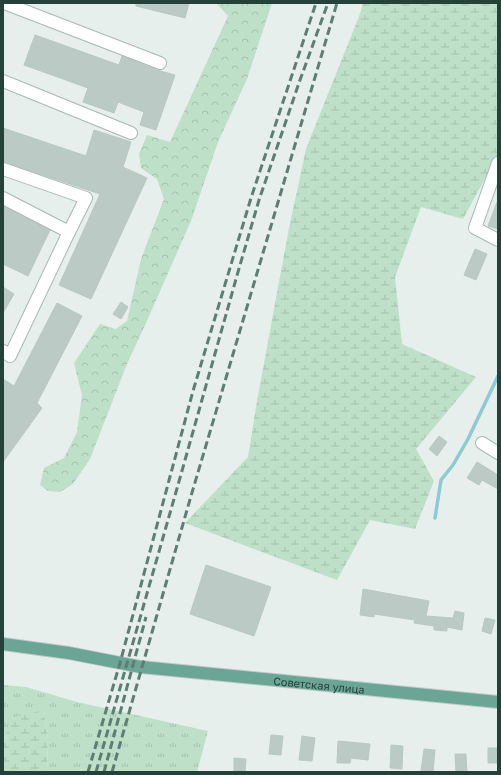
<svg xmlns="http://www.w3.org/2000/svg" width="501" height="775" font-family="'Golos Text',sans-serif">
	<style>
		.grass { fill: url(#grass-tufts) }
		.forest { fill: url(#forest-crowns) }
		.wetland { fill: url(#wetland-marsh) }
		.lines { fill: none; stroke-linecap: round; stroke-linejoin: round }
		.stream { stroke: #8ec9d4; stroke-width: 3.5 }
		.building { fill: #bbcac4; stroke: #b8c9c2 }
		.minor-casing { stroke: #a8b8b2; stroke-width: 14 }
		.major-casing { stroke: #c2cac8; stroke-width: 14 }
		.minor { stroke: #fff; stroke-width: 12 }
		.major { stroke: #6aa596; stroke-width: 12 }
		.rail { stroke: #5f7d75; stroke-width: 3; stroke-dasharray: 8 4; stroke-linecap: butt }
		.labels { text-anchor: middle; dominant-baseline: central; stroke-width: 3.5; stroke-linejoin: round; paint-order: stroke }
		.street-label { font-size: 11px; fill: #24423a; stroke: #f7fbf9 }
	</style>
	<defs>
		<pattern id="grass-tufts" width="24" height="20" patternUnits="userSpaceOnUse"><rect width="24" height="20" fill="#bfe0c8"/><path d="M3 7l-1-3M5 7V3M7 7l1-3M15 17l-1-3M17 17v-4M19 17l1-3" fill="none" stroke="#a4c1ad"/></pattern>
		<pattern id="forest-crowns" width="20" height="18" patternUnits="userSpaceOnUse"><rect width="20" height="18" fill="#bfe0c8"/><path d="M2 6a3 3 0 1 1 6 0M12 15a3 3 0 1 1 6 0" fill="none" stroke="#a4c1ad"/></pattern>
		<pattern id="wetland-marsh" width="20" height="14" patternUnits="userSpaceOnUse"><rect width="20" height="14" fill="#bfe0c8"/><path d="M1 5h8M5 5V1M11 12h8M15 12V8" fill="none" stroke="#a4c1ad"/></pattern>
	</defs>
	<rect width="100%" height="100%" fill="#e6efeb"/>
	<!-- grass -->
	<path class="grass" d="M 3,685 L 26,687 L 77,702 L 208,731 L 197,772 L 47,772 L 48,739 L 44,710 L 7,731 L 3,748 Z"/>
	<!-- forest -->
	<path class="forest" d="M 216,3 L 272,3 L 247,79 L 218,142 L 191,221 L 146,323 L 127,364 L 90,459 L 73,484 L 60,492 L 48,491 L 40,485 L 44,468 L 64,458 L 77,432 L 82,395 L 74,363 L 100,324 L 116,329 L 127,321 L 141,259 L 164,199 L 157,179 L 141,168 L 139,154 L 147,135 L 170,142 L 228,16 Z"/>
	<!-- wetland -->
	<g class="wetland">
		<path d="M 363,3 L 498,3 L 498,155 L 463,219 L 421,207 L 395,277 L 402,344 L 476,377 L 416,449 L 434,481 L 415,529 L 370,520 L 337,580 L 185,523 L 248,457 L 257,401 L 289,228 L 306,149 L 360,14 Z"/>
		<path d="M 44,710 L 48,739 L 47,772 L 3,772 L 3,748 L 7,731 L 15,717 Z"/>
	</g>
	<g class="lines">
		<!-- stream -->
		<path class="stream" d="M 435,518 L 441,480 L 453,465 L 468,439 L 498,376"/>
	</g>
	<!-- building -->
	<g class="building">
		<path d="M 136,3 L 189,3 L 185,18 L 136,6 Z"/>
		<path d="M 35,35 L 119,65 L 122,56 L 157,70 L 175,75 L 156,130 L 140,125 L 144,112 L 118,102 L 114,113 L 83,102 L 88,88 L 24,65 Z"/>
		<path d="M 3,128 L 86,156 L 94,130 L 131,142 L 123,167 L 147,178 L 91,299 L 59,285 L 100,194 L 3,162 Z"/>
		<path d="M 497,202 L 498,202 L 498,229 L 488,226 Z"/>
		<path d="M 3,206 L 50,230 L 28,276 L 3,264 Z"/>
		<path d="M 475,249 L 487,254 L 476,280 L 464,275 Z"/>
		<path d="M 3,287 L 14,294 L 3,313 Z"/>
		<path d="M 121,302 L 128,307 L 121,319 L 113,314 Z"/>
		<path d="M 57,303 L 82,316 L 37,403 L 42,408 L 3,462 L 3,379 L 14,386 Z"/>
		<path d="M 439,436 L 447,442 L 437,456 L 429,449 Z"/>
		<path d="M 477,462 L 498,475 L 498,489 L 482,480 L 479,485 L 467,478 Z"/>
		<path d="M 206,565 L 271,587 L 254,636 L 190,614 Z"/>
		<path d="M 363,589 L 429,601 L 426,616 L 453,618 L 455,611 L 464,613 L 462,630 L 447,627 L 447,631 L 434,630 L 434,626 L 414,623 L 415,620 L 374,614 L 374,617 L 360,615 Z"/>
		<path d="M 485,618 L 495,620 L 491,634 L 482,631 Z"/>
		<path d="M 271,735 L 283,736 L 281,755 L 269,754 Z"/>
		<path d="M 302,736 L 315,738 L 312,761 L 299,760 Z"/>
		<path d="M 338,741 L 370,744 L 368,760 L 351,758 L 350,763 L 337,763 Z"/>
		<path d="M 391,745 L 403,746 L 402,769 L 390,768 Z"/>
		<rect x="488" y="748" width="10" height="15"/>
		<path d="M 424,749 L 435,750 L 433,772 L 421,771 Z"/>
		<path d="M 455,754 L 466,754 L 467,772 L 456,772 Z"/>
		<path d="M 234,758 L 246,759 L 245,772 L 234,772 Z"/>
	</g>
	<g class="lines">
		<defs>
			<g id="minor">
				<path d="M 4,3 L 160,63"/>
				<path d="M 3,81 L 131,133"/>
				<path d="M 498,163 L 475,228 L 498,240"/>
				<path d="M 3,169 L 86,198 L 69,232"/>
				<path d="M 3,198 L 69,232 L 10,356 L 3,351"/>
				<path d="M 482,443 L 498,453"/>
			</g>
			<g id="major">
				<path id="s1" d="M 3,644 L 69,653 L 141,667 L 498,702"/>
			</g>
		</defs>
		<!-- minor casing -->
		<use href="#minor" class="minor-casing"/>
		<!-- major casing -->
		<use href="#major" class="major-casing"/>
		<!-- minor -->
		<use href="#minor" class="minor"/>
		<!-- major -->
		<use href="#major" class="major"/>
		<!-- rail -->
		<g class="rail">
			<path d="M 88,772 L 120,663 L 193,391 L 251,198 L 316,3"/>
			<path d="M 96,772 L 176,492 L 238,272 L 259,200 L 300,80 L 328,3"/>
			<path d="M 104,772 L 146,617"/>
			<path d="M 112,772 L 191,496 L 337,3"/>
		</g>
	</g>
	<g class="labels">
		<!-- street labels -->
		<g class="street-label">
			<text stroke="none"><textPath href="#s1" startOffset="319">Советская улица</textPath></text>
		</g>
	</g>
	<!-- border -->
	<rect width="501" height="775" fill="none" stroke="#24423a" stroke-width="8"/>
</svg>
